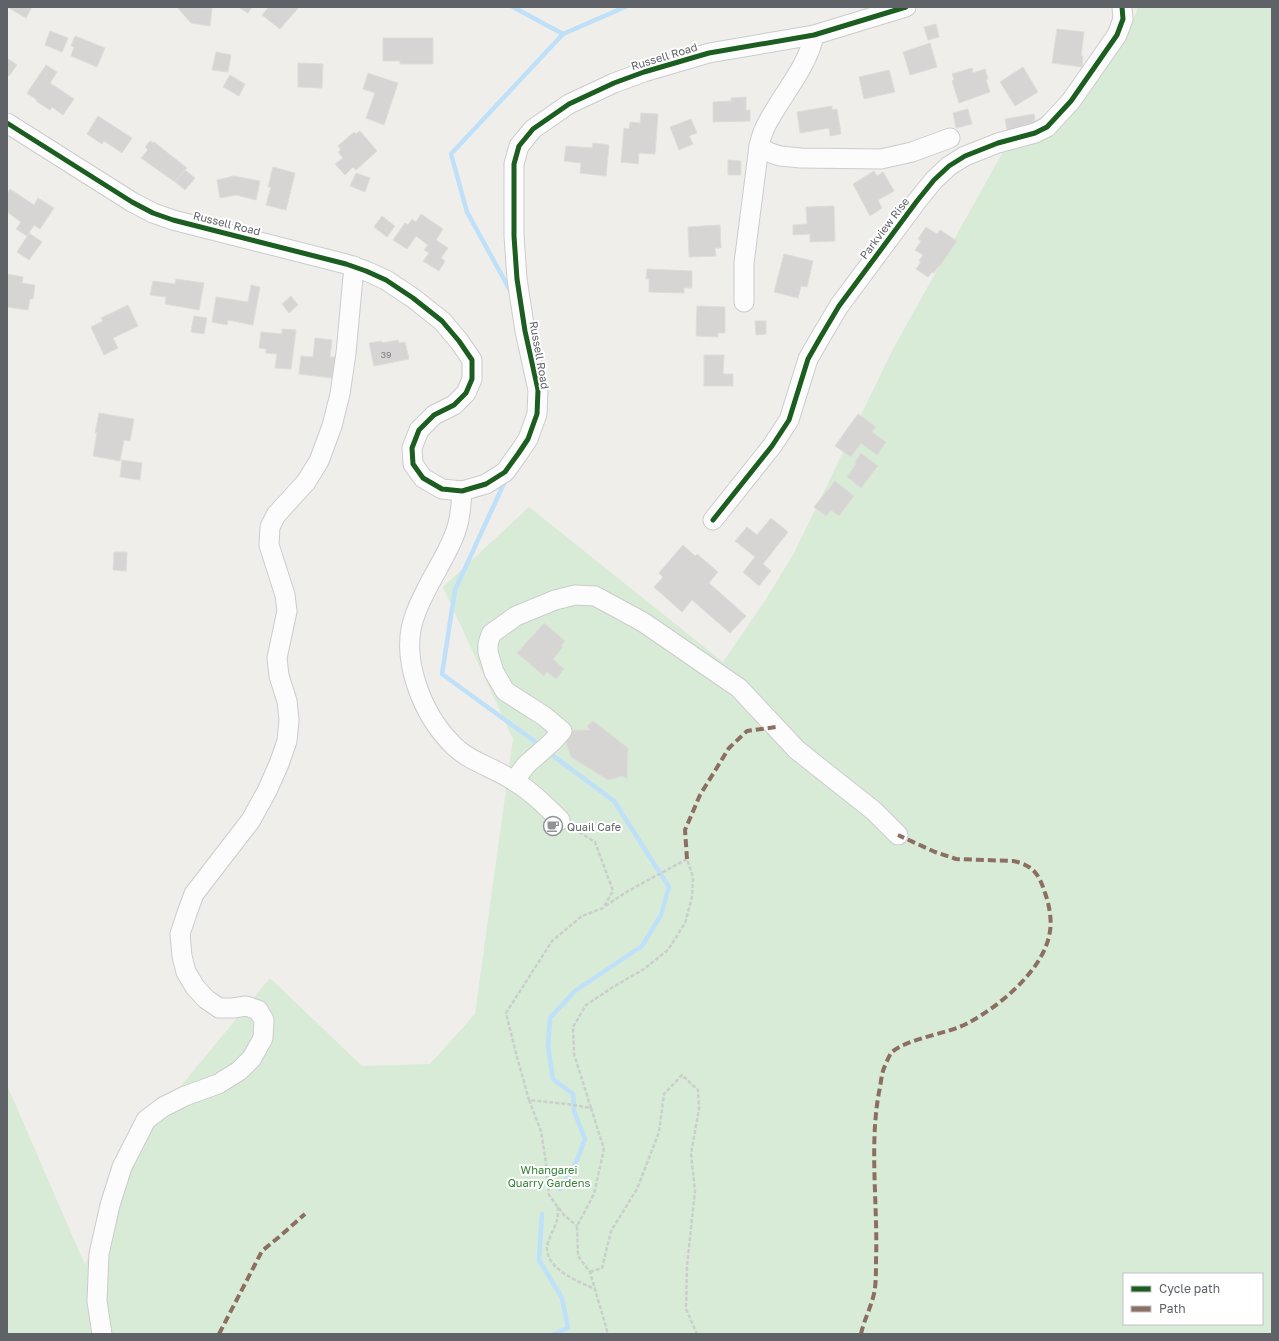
<svg xmlns="http://www.w3.org/2000/svg" width="1279" height="1341" font-family="'Golos Text',sans-serif">
	<style>
		.green { fill: #d8ebd6; fill-rule: evenodd }
		.lines { fill: none; stroke-linecap: round; stroke-linejoin: round }
		.stream { stroke: #bfe0f9; stroke-width: 4.5 }
		.building { fill: #d6d5d3; stroke: #deddd9 }
		.minor-casing { stroke: #cbcccc; stroke-width: 21 }
		.path { stroke: #cacfcc; stroke-width: 2.5; stroke-dasharray: 4 2; stroke-linecap: butt }
		.minor { stroke: #fdfcfc; stroke-width: 19 }
		.quiet { stroke: #8d6e63; stroke-width: 4; stroke-dasharray: 8 4; stroke-linecap: butt }
		.cycleway-casing { stroke: #fff; stroke-width: 8 }
		.cycleway { stroke: #1b5e20; stroke-width: 5 }
		.labels { text-anchor: middle; dominant-baseline: central; stroke-width: 4; stroke-linejoin: round; paint-order: stroke }
		.number-label { font-size: 9px; fill: #7e8184 }
		.street-label { font-size: 11px; fill: #5f6368; stroke: #fff }
		.poi-label { font-size: 11px; fill: #5f6368; stroke: #fff; text-anchor: start }
		.park-label { font-size: 11px; fill: #348238; stroke: #fff }
	</style>
	<rect width="100%" height="100%" fill="#efeeea"/>
	<!-- green -->
	<path class="green" d="M 1136,7 L 1272,7 L 1272,1334 L 7,1334 L 7,1085 L 85,1265 L 137,1139 L 270,978 L 362,1066 L 430,1064 L 475,1014 L 513,739 L 443,587 L 529,507 L 723,662 L 766,599 L 794,553 L 893,349 L 1014,132 L 1060,106 L 1114,57 L 1137,11 ZM 1124,1274 L 1262,1274 L 1262,1324 L 1124,1324 Z"/>
	<g class="lines">
		<!-- stream -->
		<g class="stream">
			<path d="M 513,7 L 563,34"/>
			<path d="M 511,292 L 467,212 L 451,154 L 563,34 L 625,7"/>
			<path d="M 506,479 L 455,590 L 442,674 L 541,746"/>
			<path d="M 548,752 L 614,801 L 669,887 L 661,915 L 642,946 L 575,991 L 550,1018 L 548,1047 L 553,1079 L 573,1094 L 574,1111 L 585,1139 L 575,1165 L 560,1189"/>
			<path d="M 542,1214 L 539,1260 L 562,1298 L 568,1328 L 554,1334"/>
		</g>
	</g>
	<!-- building -->
	<g class="building">
		<path d="M 7,7 L 32,7 L 26,18 Z"/>
		<path d="M 177,7 L 212,8 L 210,26 L 191,23 Z"/>
		<path d="M 238,7 L 252,7 L 248,13 Z"/>
		<path d="M 269,7 L 299,7 L 280,29 L 262,15 Z"/>
		<path d="M 936,24 L 939,37 L 928,40 L 924,27 Z"/>
		<path d="M 1057,29 L 1084,32 L 1081,56 L 1083,56 L 1082,67 L 1052,63 Z"/>
		<path d="M 50,31 L 68,38 L 62,52 L 45,45 Z"/>
		<path d="M 75,36 L 105,48 L 97,67 L 71,56 L 74,47 L 71,46 Z"/>
		<path d="M 383,38 L 433,38 L 433,64 L 400,64 L 400,61 L 383,61 Z"/>
		<path d="M 930,43 L 937,67 L 910,75 L 903,52 Z"/>
		<path d="M 216,52 L 231,55 L 228,72 L 212,70 Z"/>
		<path d="M 7,58 L 17,65 L 9,76 L 7,74 Z"/>
		<path d="M 298,63 L 323,64 L 322,88 L 298,87 Z"/>
		<path d="M 46,65 L 57,72 L 50,83 L 74,99 L 63,115 L 52,107 L 50,110 L 36,101 L 37,100 L 27,93 Z"/>
		<path d="M 1023,67 L 1038,92 L 1015,106 L 1000,82 Z"/>
		<path d="M 972,68 L 973,73 L 985,69 L 988,79 L 986,80 L 990,92 L 959,103 L 952,81 L 954,79 L 952,74 Z"/>
		<path d="M 889,70 L 895,92 L 864,99 L 859,77 Z"/>
		<path d="M 368,73 L 398,83 L 384,125 L 366,118 L 375,93 L 363,89 Z"/>
		<path d="M 230,75 L 245,84 L 239,96 L 223,87 Z"/>
		<path d="M 746,97 L 746,110 L 750,110 L 750,121 L 713,122 L 713,102 L 731,101 L 731,98 Z"/>
		<path d="M 832,106 L 832,110 L 837,109 L 841,134 L 830,136 L 829,128 L 800,133 L 797,112 Z"/>
		<path d="M 968,109 L 972,124 L 956,128 L 953,113 Z"/>
		<path d="M 641,113 L 658,114 L 655,154 L 639,153 L 638,164 L 621,162 L 624,128 L 629,129 L 630,122 L 640,123 Z"/>
		<path d="M 1034,114 L 1036,126 L 1007,130 L 1005,119 Z"/>
		<path d="M 98,116 L 132,138 L 122,153 L 104,141 L 102,144 L 87,134 Z"/>
		<path d="M 691,119 L 697,133 L 689,136 L 693,144 L 679,150 L 670,127 Z"/>
		<path d="M 360,131 L 377,151 L 356,170 L 353,167 L 345,175 L 335,164 L 343,158 L 338,152 L 341,150 L 338,146 L 354,132 L 356,134 Z"/>
		<path d="M 150,141 L 153,143 L 154,142 L 187,168 L 175,182 L 141,158 L 148,150 L 145,147 Z"/>
		<path d="M 593,143 L 609,145 L 606,176 L 580,173 L 581,163 L 564,161 L 566,146 L 592,148 Z"/>
		<path d="M 728,160 L 741,161 L 741,175 L 728,175 Z"/>
		<path d="M 273,167 L 295,173 L 286,210 L 266,205 L 271,187 L 268,187 Z"/>
		<path d="M 185,170 L 195,178 L 185,190 L 175,182 Z"/>
		<path d="M 874,171 L 877,176 L 883,172 L 894,191 L 878,200 L 882,208 L 870,216 L 853,184 Z"/>
		<path d="M 356,173 L 370,178 L 365,192 L 350,186 Z"/>
		<path d="M 234,176 L 260,181 L 256,200 L 236,195 L 220,198 L 217,180 Z"/>
		<path d="M 10,189 L 34,205 L 38,198 L 54,208 L 40,229 L 34,225 L 27,236 L 16,229 L 21,222 L 7,212 L 7,194 Z"/>
		<path d="M 834,206 L 835,241 L 810,242 L 810,234 L 793,235 L 793,225 L 807,224 L 806,207 Z"/>
		<path d="M 421,214 L 443,229 L 436,240 L 448,248 L 441,258 L 445,261 L 439,271 L 423,261 L 429,253 L 424,250 L 428,245 L 416,236 L 407,249 L 393,240 L 405,223 L 408,225 L 412,219 L 416,222 Z"/>
		<path d="M 382,216 L 395,226 L 387,237 L 374,227 Z"/>
		<path d="M 720,225 L 721,248 L 715,248 L 716,256 L 689,257 L 688,227 Z"/>
		<path d="M 926,227 L 937,234 L 940,230 L 957,241 L 939,267 L 938,267 L 934,273 L 932,272 L 928,277 L 916,269 L 921,262 L 919,261 L 923,255 L 915,250 L 921,241 L 918,239 Z"/>
		<path d="M 29,233 L 42,242 L 29,260 L 17,252 Z"/>
		<path d="M 784,254 L 813,261 L 807,287 L 801,286 L 798,298 L 774,292 Z"/>
		<path d="M 647,269 L 692,271 L 692,288 L 684,288 L 684,293 L 649,292 L 649,279 L 646,279 Z"/>
		<path d="M 7,274 L 23,277 L 22,283 L 35,285 L 33,299 L 30,299 L 28,310 L 7,307 Z"/>
		<path d="M 176,279 L 204,283 L 199,310 L 165,304 L 166,297 L 150,295 L 153,281 L 175,284 Z"/>
		<path d="M 251,285 L 260,287 L 253,325 L 228,320 L 227,325 L 212,322 L 216,297 L 248,302 Z"/>
		<path d="M 291,296 L 298,305 L 289,313 L 282,304 Z"/>
		<path d="M 128,305 L 138,326 L 113,338 L 118,348 L 104,355 L 91,327 L 103,321 L 101,318 Z"/>
		<path d="M 697,306 L 725,307 L 725,333 L 718,333 L 718,337 L 696,336 Z"/>
		<path d="M 194,316 L 207,318 L 204,334 L 191,332 Z"/>
		<path d="M 755,321 L 766,321 L 766,334 L 756,335 Z"/>
		<path d="M 282,329 L 296,330 L 291,369 L 275,368 L 277,354 L 266,353 L 266,349 L 259,348 L 261,332 L 282,334 Z"/>
		<path d="M 315,338 L 332,340 L 330,357 L 335,357 L 332,378 L 299,374 L 301,356 L 313,357 Z"/>
		<path d="M 398,340 L 399,343 L 405,342 L 409,359 L 374,366 L 369,343 L 382,341 L 382,343 Z"/>
		<path d="M 704,355 L 724,355 L 723,374 L 733,374 L 733,386 L 704,386 Z"/>
		<path d="M 99,413 L 134,419 L 130,441 L 124,440 L 120,461 L 93,456 L 97,433 L 95,433 Z"/>
		<path d="M 858,414 L 876,427 L 872,432 L 886,442 L 877,455 L 861,443 L 851,457 L 835,446 Z"/>
		<path d="M 861,453 L 878,466 L 861,488 L 847,477 L 856,464 L 855,462 Z"/>
		<path d="M 122,460 L 142,463 L 140,480 L 120,477 Z"/>
		<path d="M 835,481 L 854,496 L 839,516 L 831,510 L 826,516 L 814,507 Z"/>
		<path d="M 771,518 L 788,532 L 763,564 L 771,571 L 759,586 L 743,572 L 755,557 L 735,541 L 747,527 L 757,535 Z"/>
		<path d="M 683,545 L 695,556 L 697,554 L 718,572 L 709,583 L 746,616 L 730,633 L 692,600 L 682,612 L 654,587 L 663,577 L 659,573 Z"/>
		<path d="M 114,552 L 127,552 L 126,571 L 113,570 Z"/>
		<path d="M 544,623 L 565,641 L 561,646 L 563,647 L 553,659 L 564,669 L 556,679 L 547,672 L 544,676 L 517,653 Z"/>
		<path d="M 593,721 L 628,748 L 627,779 L 623,776 L 608,780 L 571,757 L 566,743 L 569,733 L 574,730 L 590,730 L 587,726 Z"/>
	</g>
	<g class="lines">
		<defs>
			<g id="minor">
				<path d="M 7,123 L 132,202 L 153,213 L 173,220 L 346,264 L 366,271 L 386,280 L 413,298 L 442,321 L 459,341 L 472,360 L 472,379 L 466,393 L 454,405 L 434,415 L 419,430 L 412,448 L 413,464 L 423,478 L 442,489 L 462,491 L 486,484 L 505,472 L 518,454 L 528,439 L 537,414 L 538,390 L 525,331 L 517,279 L 514,236 L 514,164 L 519,146 L 533,129 L 569,104 L 614,83 L 644,72 L 709,53 L 814,35 L 906,7"/>
				<path d="M 759,146 L 768,152 L 780,156 L 801,158 L 881,159 L 912,152 L 950,138"/>
				<path d="M 744,302 L 744,263 L 759,146 C 761,137 764,128 769,120 C 784,92 808,66 814,35"/>
				<path d="M 462,491 C 461,506 460,522 454,536 C 443,563 425,587 415,615 C 399,657 422,715 454,746 C 470,762 495,768 514,781 C 531,791 546,806 560,820"/>
				<path d="M 713,520 L 772,446 L 789,420 L 808,359 L 820,338 L 839,306 L 917,201 L 934,180 L 949,166 L 965,156 L 998,143 L 1035,133 L 1047,127 L 1071,101 L 1117,35 L 1123,19 L 1122,7"/>
				<path d="M 514,781 L 526,765 L 552,742 L 562,731 L 544,716 L 505,691 L 494,672 L 488,652 L 488,644 L 491,634 L 516,616 L 555,600 L 575,595 L 595,596 L 643,622 L 739,688 L 797,750 L 874,811 L 898,835"/>
				<path d="M 102,1334 L 97,1301 L 99,1254 L 110,1205 L 122,1167 L 146,1120 L 163,1107 L 185,1096 L 218,1084 L 239,1071 L 252,1058 L 263,1038 L 264,1020 L 258,1010 L 246,1006 L 233,1008 L 219,1008 L 206,999 L 195,987 L 186,972 L 182,956 L 180,934 L 187,913 L 194,894 L 251,820 L 267,791 L 279,764 L 287,741 L 289,720 L 287,701 L 279,676 L 277,658 L 287,611 L 285,595 L 269,545 L 270,527 L 276,515 L 306,482 L 319,461 L 332,426 L 340,394 L 346,353 L 354,266"/>
			</g>
		</defs>
		<!-- minor casing -->
		<use href="#minor" class="minor-casing"/>
		<!-- path -->
		<g class="path">
			<path d="M 574,829 L 595,842 L 613,891 L 603,908 L 582,916 L 552,941 L 506,1013 L 517,1057 L 529,1100 L 567,1104 L 591,1108 L 604,1149 L 594,1194 L 577,1226 L 578,1256 L 590,1272 L 608,1334"/>
			<path d="M 529,1100 L 541,1131 L 546,1163 L 549,1195 L 564,1215 L 577,1226"/>
			<path d="M 591,1108 L 574,1054 L 573,1027 L 586,1005 L 613,987 L 644,969 L 668,950 L 685,923 L 692,897 L 693,877 L 687,859 L 628,891 L 604,907"/>
			<path d="M 558,1207 C 558,1211 558,1216 557,1220 C 555,1229 547,1239 547,1249 C 548,1270 579,1282 595,1289"/>
			<path d="M 590,1272 L 602,1268 L 611,1231 L 637,1189 L 659,1132 L 664,1094 L 682,1075 L 698,1090 L 699,1109 L 691,1154 L 695,1191 L 687,1266 L 686,1309 L 697,1334"/>
		</g>
		<!-- minor -->
		<use href="#minor" class="minor"/>
		<!-- quiet -->
		<g class="quiet">
			<path d="M 687,859 L 685,830 L 700,795 L 729,748 L 747,731 L 776,727"/>
			<path d="M 219,1334 L 262,1251 L 279,1237 L 305,1214"/>
			<path d="M 861,1334 C 864,1319 873,1304 875,1288 C 876,1279 876,1270 876,1261 C 878,1205 869,1147 879,1092 C 881,1084 881,1076 884,1068 C 886,1064 889,1055 892,1052 C 908,1038 948,1034 968,1023 C 1000,1006 1045,969 1050,931 C 1052,919 1049,904 1045,893 C 1039,874 1033,865 1013,861 L 956,859 L 935,852 L 898,835"/>
		</g>
		<defs>
			<g id="cycleway">
				<path d="M 7,123 L 132,202 L 153,213 L 173,220 L 346,264 L 366,271 L 386,280 L 413,298 L 442,321 L 459,341 L 472,360 L 472,379 L 466,393 L 454,405 L 434,415 L 419,430 L 412,448 L 413,464 L 423,478 L 442,489 L 462,491 L 486,484 L 505,472 L 518,454 L 528,439 L 537,414 L 538,390 L 525,331 L 517,279 L 514,236 L 514,164 L 519,146 L 533,129 L 569,104 L 614,83 L 644,72 L 709,53 L 814,35 L 906,7"/>
				<path d="M 713,520 L 772,446 L 789,420 L 808,359 L 820,338 L 839,306 L 917,201 L 934,180 L 949,166 L 965,156 L 998,143 L 1035,133 L 1047,127 L 1071,101 L 1117,35 L 1123,19 L 1122,7"/>
			</g>
		</defs>
		<!-- cycleway casing -->
		<use href="#cycleway" class="cycleway-casing"/>
		<!-- cycleway -->
		<use href="#cycleway" class="cycleway"/>
	</g>
	<!-- icons -->
	<defs>
		<symbol id="cafe-ring" viewBox="-11 -11 22 22"><circle r="9.5" fill="#fff" stroke="#919496" stroke-width="1.5"/><path d="M-5.5-4.5H6V0H3Q3 3.5 0 3.5H-2.5Q-5.5 3.5-5.5 0ZM3-3.2v2h1.7v-2ZM-6 4.5H4V6H-6Z" fill="#919496"/></symbol>
	</defs>
	<g fill-rule="evenodd">
		<use href="#cafe-ring" x="542" y="815" width="22" height="22"/>
	</g>
	<g class="labels">
		<!-- number labels -->
		<g class="number-label">
			<text x="386" y="354">39</text>
		</g>
		<!-- street labels -->
		<g class="street-label">
			<text transform="translate(664 56) rotate(-17)">Russell Road</text>
			<text transform="translate(227 223) rotate(14)">Russell Road</text>
			<text transform="translate(884 228) rotate(-53)">Parkview Rise</text>
			<text transform="translate(540 355) rotate(80)">Russell Road</text>
		</g>
		<!-- poi labels -->
		<g class="poi-label">
			<text x="567" y="826">Quail Cafe</text>
		</g>
		<!-- park labels -->
		<g class="park-label">
			<text x="549" y="1169">Whangarei<tspan x="549" dy="13">Quarry Gardens</tspan></text>
		</g>
	</g>
	<!-- border -->
	<rect width="1279" height="1341" fill="none" stroke="#5f6368" stroke-width="16"/>
	<!-- legend -->
	<rect x="1123" y="1273" width="140" height="52" fill="#ffffff" stroke="#bfc1c3"/>
	<rect x="1131" y="1286" width="20" height="6" fill="#1b5e20" stroke="#bfc1c3"/>
	<text x="1159" y="1293" font-size="12" fill="#5f6368">Cycle path</text>
	<rect x="1131" y="1306" width="20" height="6" fill="#8d6e63" stroke="#bfc1c3"/>
	<text x="1159" y="1313" font-size="12" fill="#5f6368">Path</text>
</svg>
